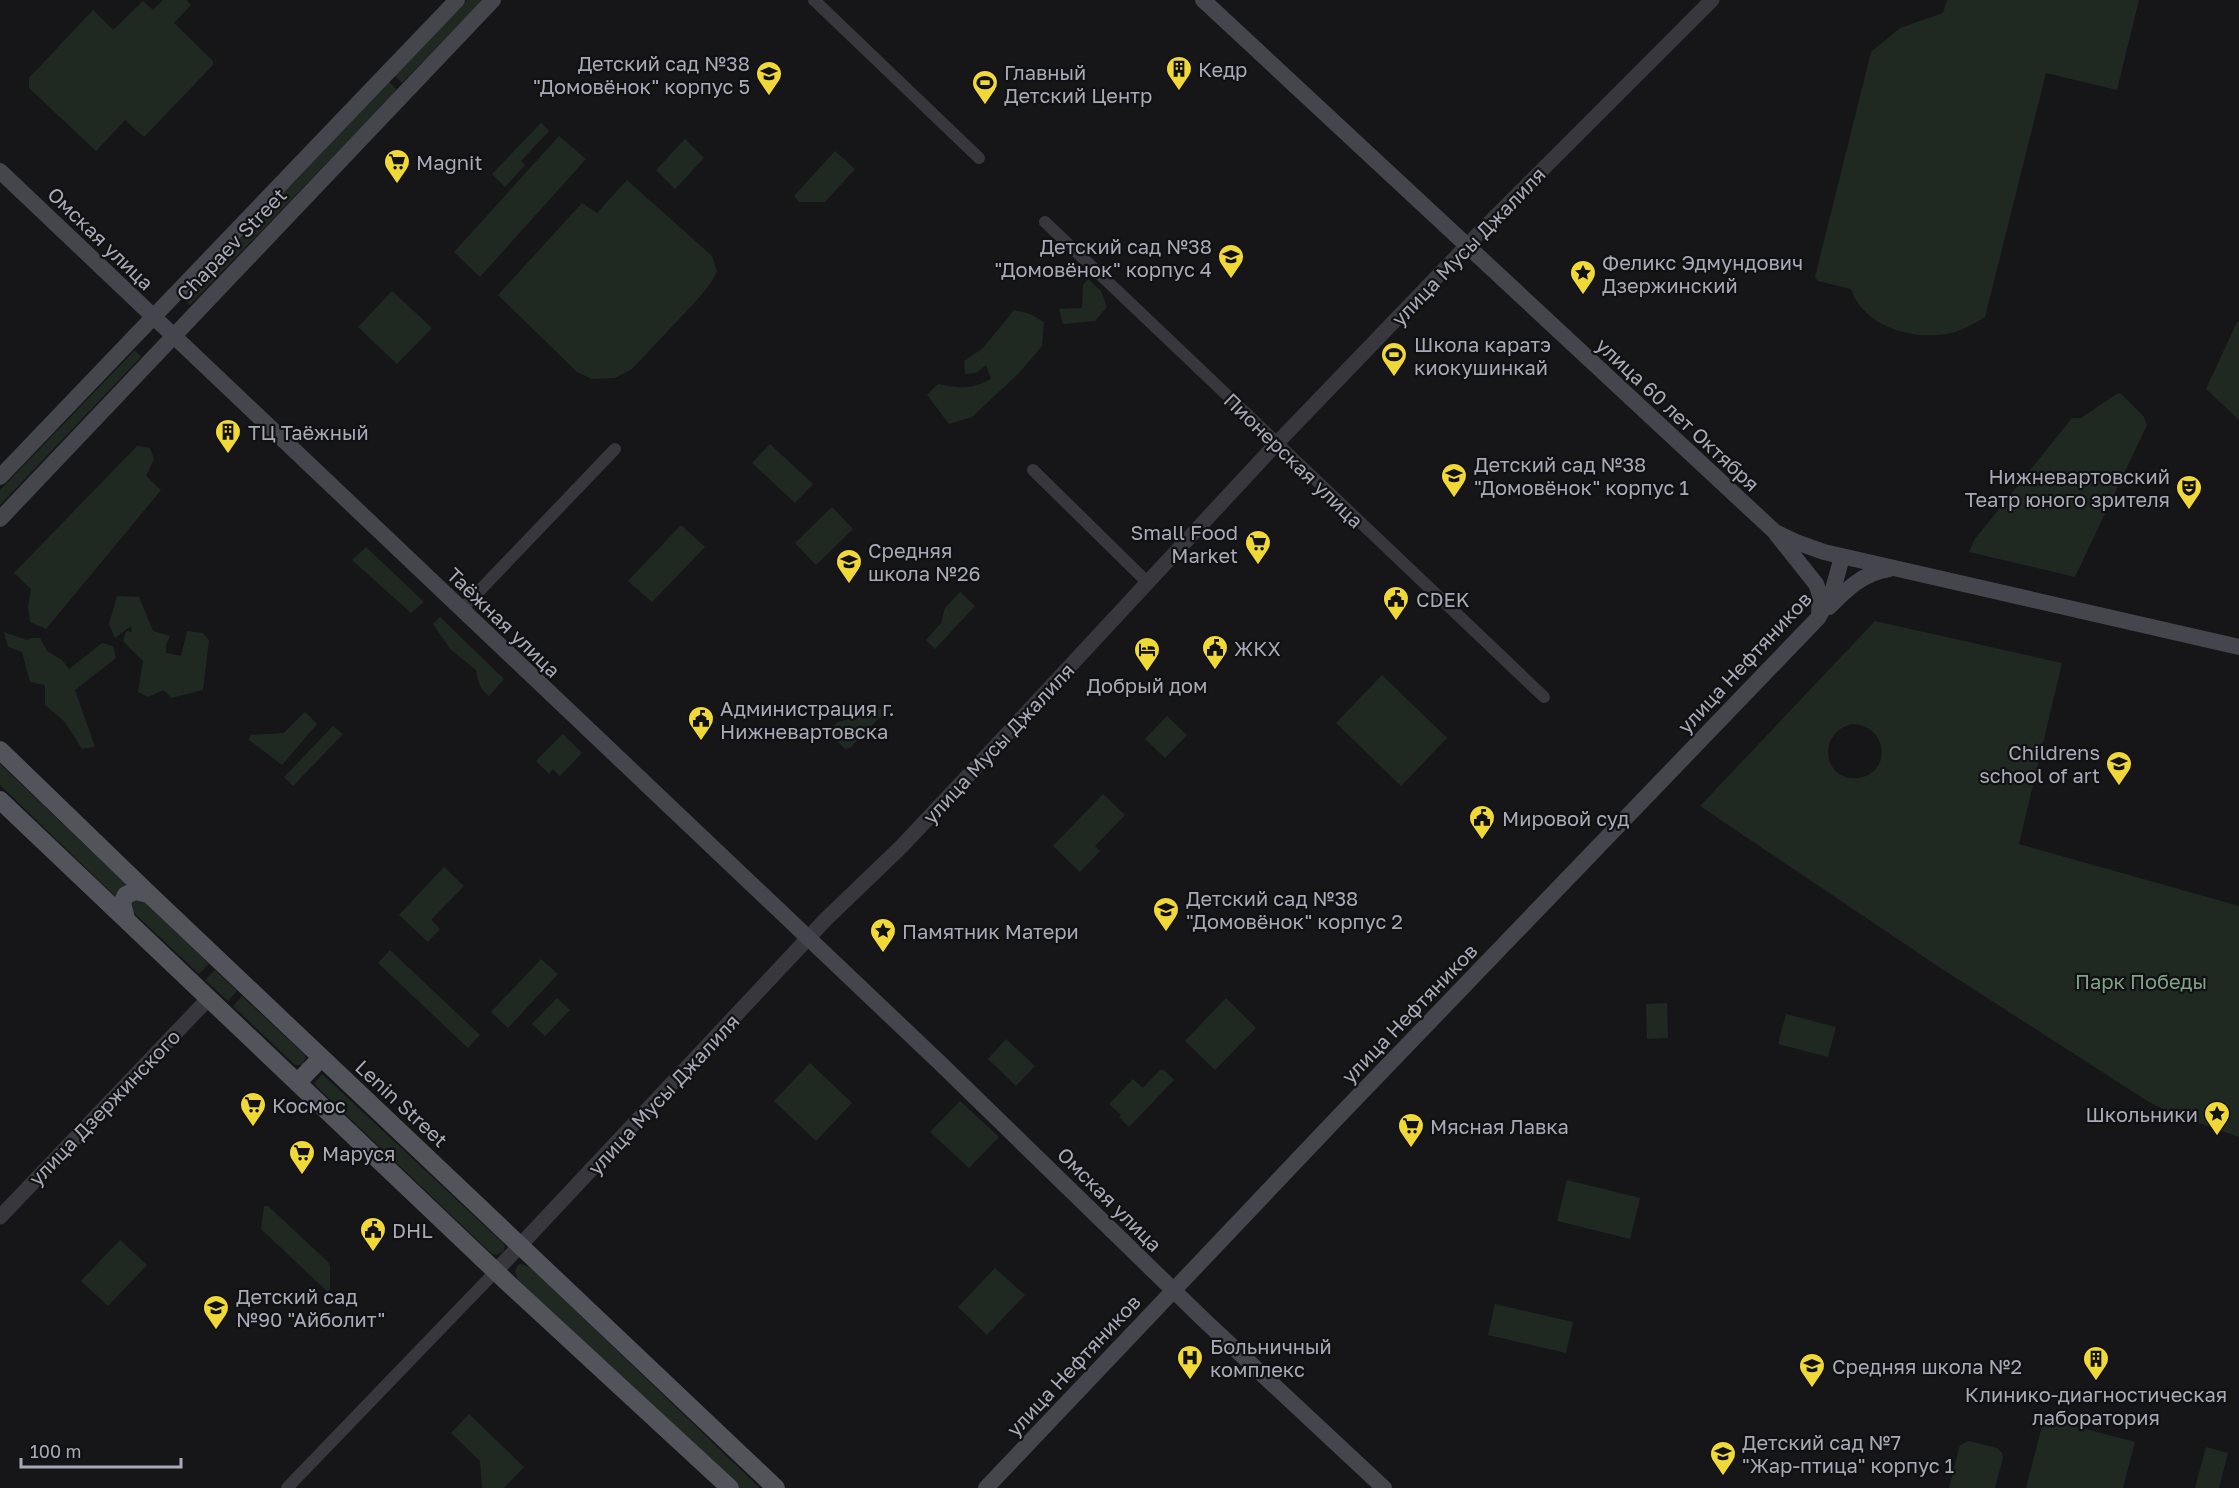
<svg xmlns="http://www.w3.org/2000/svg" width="2239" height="1488" font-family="'Golos Text',sans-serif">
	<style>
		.green { fill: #202822; fill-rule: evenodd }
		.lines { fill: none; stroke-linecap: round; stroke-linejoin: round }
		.minor { stroke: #37373d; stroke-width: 12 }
		.tertiary { stroke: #37373d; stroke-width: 15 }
		.secondary { stroke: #45454d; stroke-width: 16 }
		.primary { stroke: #53535c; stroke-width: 18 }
		.labels { text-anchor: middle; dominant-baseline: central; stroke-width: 4.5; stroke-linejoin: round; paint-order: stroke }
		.poi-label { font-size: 20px; fill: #a8aab8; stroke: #111113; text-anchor: start }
		.street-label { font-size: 20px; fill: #a8aab8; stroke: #111113 }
		.park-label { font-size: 20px; fill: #7fa289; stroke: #111113 }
	</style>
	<rect width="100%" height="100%" fill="#161618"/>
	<!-- green -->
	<g class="green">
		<path d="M 163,0 L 186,0 L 191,5 L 174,23 L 213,61 L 213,65 L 144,137 L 125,120 L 96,151 L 29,88 L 29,78 L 93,10 L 113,30 L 143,1 L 153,10 Z"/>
		<path d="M 467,0 L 483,0 L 402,83 L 394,75 Z"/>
		<path d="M 1947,0 L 2139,0 L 2117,90 L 2046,73 L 1985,317 C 1973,324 1960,332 1946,334 C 1911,340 1863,326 1851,289 L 1818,281 L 1815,277 L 1871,52 L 1900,28 L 1943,13 Z"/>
		<path d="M 388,81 L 397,90 L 190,305 L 182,297 Z"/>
		<path d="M 541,123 L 549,131 L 521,161 L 525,165 L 505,187 L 492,174 Z"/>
		<path d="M 559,136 L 586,159 L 480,277 L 454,252 Z"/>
		<path d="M 685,139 L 704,158 L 675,189 L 656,170 Z"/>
		<path d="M 835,151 L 855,169 L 825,202 L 799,202 L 794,196 Z"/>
		<path d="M 627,180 L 712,256 L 717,271 L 711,283 L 696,301 L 632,369 L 615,378 L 592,379 L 577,372 L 498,295 L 582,203 L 597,213 Z"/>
		<path d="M 1088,279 L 1101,291 L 1107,307 L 1095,321 L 1063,324 L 1059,309 L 1082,308 L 1083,285 Z"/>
		<path d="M 392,291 L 432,328 L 397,364 L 358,327 Z"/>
		<path d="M 1014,310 L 1030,314 L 1044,322 L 1042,346 L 1019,373 L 972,417 L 949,424 L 927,395 L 938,384 C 959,388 971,390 991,379 L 986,365 L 976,373 L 965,374 L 964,361 L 983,348 Z"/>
		<path d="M 2237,322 L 2239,322 L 2239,420 L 2206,389 Z"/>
		<path d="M 135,350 L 141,357 L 0,505 L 0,490 Z"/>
		<path d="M 2118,393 L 2121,394 L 2144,417 L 2147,425 L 2075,577 L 1969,552 L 1974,540 L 2072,418 L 2081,418 Z"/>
		<path d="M 770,444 L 813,484 L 795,503 L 752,463 Z"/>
		<path d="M 137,446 L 150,448 L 154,459 L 146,476 L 161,490 L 46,629 L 30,622 L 28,607 L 31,589 L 14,573 Z"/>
		<path d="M 832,507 L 853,529 L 816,565 L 795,543 Z"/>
		<path d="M 681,525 L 705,547 L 652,602 L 628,581 Z"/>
		<path d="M 366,547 L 424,602 L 411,613 L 352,560 Z"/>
		<path d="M 960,592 L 975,606 L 935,649 L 926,640 L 941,623 L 945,608 Z"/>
		<path d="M 117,596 L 139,597 L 153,631 L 170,636 L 166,645 L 166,653 L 181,656 L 187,631 L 203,633 L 209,640 L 203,690 L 171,698 L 164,690 L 148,697 L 138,692 L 143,661 L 123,641 L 126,631 L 132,632 L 131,626 L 115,638 L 109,624 Z"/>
		<path d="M 440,617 L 504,679 L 489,696 C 480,690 478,681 476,670 L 451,650 L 433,624 Z"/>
		<path d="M 1875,621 L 2062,663 L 2019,844 L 2239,906 L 2239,1137 L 2173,1114 L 2149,1102 L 1936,965 L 1700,806 ZM 1852,724 C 1889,725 1892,774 1858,778 C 1823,782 1816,733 1852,724 Z"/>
		<path d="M 4,632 L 27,640 L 31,638 L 40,638 L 47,651 L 62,660 L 69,669 L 102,643 L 113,646 L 116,658 L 75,690 L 95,747 L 82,749 L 65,722 L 45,705 L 45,685 L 30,682 L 22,652 L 8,647 Z"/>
		<path d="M 1382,675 L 1447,738 L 1401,786 L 1336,723 Z"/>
		<path d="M 880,708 L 884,713 L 850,748 L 845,749 L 828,732 L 838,722 L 862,716 Z"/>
		<path d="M 305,712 L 317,724 L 282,765 L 249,740 L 251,735 L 284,733 Z"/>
		<path d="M 1167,716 L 1187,735 L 1165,758 L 1145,739 Z"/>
		<path d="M 333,726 L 343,734 L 293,786 L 284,777 Z"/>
		<path d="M 563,734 L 582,753 L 560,776 L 553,769 L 549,774 L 536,761 Z"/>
		<path d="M 0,764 L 127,885 L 121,887 L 115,896 L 0,785 Z"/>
		<path d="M 1103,794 L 1125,815 L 1095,846 L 1100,851 L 1080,872 L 1053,846 Z"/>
		<path d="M 444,867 L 464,886 L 431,920 L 440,929 L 428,942 L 399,915 Z"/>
		<path d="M 134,900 L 144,901 L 209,964 L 199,974 L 133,912 L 131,907 Z"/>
		<path d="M 390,950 L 480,1035 L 468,1048 L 378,963 Z"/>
		<path d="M 541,959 L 558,974 L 508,1028 L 491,1012 Z"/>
		<path d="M 215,970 L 237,991 L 228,1001 L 205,980 Z"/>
		<path d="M 242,996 L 305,1055 L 306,1058 L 302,1065 L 295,1065 L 233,1006 Z"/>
		<path d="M 557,998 L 570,1010 L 545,1036 L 532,1024 Z"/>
		<path d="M 1226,998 L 1256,1028 L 1215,1070 L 1185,1041 Z"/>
		<path d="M 1667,1003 L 1668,1038 L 1647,1039 L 1646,1004 Z"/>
		<path d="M 1786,1014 L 1836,1027 L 1828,1057 L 1778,1044 Z"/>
		<path d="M 1006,1039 L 1035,1066 L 1016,1086 L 988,1059 Z"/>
		<path d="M 810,1063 L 852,1103 L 816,1141 L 774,1101 Z"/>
		<path d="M 1160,1070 L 1164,1070 L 1174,1080 L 1129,1127 L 1119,1117 L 1121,1115 L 1109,1104 L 1133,1079 L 1143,1088 Z"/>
		<path d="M 322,1074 L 503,1243 L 505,1246 L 503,1252 L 496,1255 L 492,1254 L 316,1086 L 315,1082 Z"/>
		<path d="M 960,1101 L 999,1137 L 969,1168 L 930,1132 Z"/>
		<path d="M 1567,1180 L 1640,1198 L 1630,1239 L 1557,1221 Z"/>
		<path d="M 264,1206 L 268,1206 L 328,1262 L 330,1266 L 330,1294 L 261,1229 Z"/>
		<path d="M 120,1240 L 147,1265 L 108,1306 L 81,1281 Z"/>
		<path d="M 522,1264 L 531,1268 L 760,1488 L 739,1488 L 518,1280 L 515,1271 L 518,1265 Z"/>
		<path d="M 995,1268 L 1025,1295 L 987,1335 L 958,1307 Z"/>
		<path d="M 1495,1304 L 1573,1322 L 1566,1353 L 1488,1335 Z"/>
		<path d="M 469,1414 L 524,1467 L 504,1488 L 482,1488 L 480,1461 L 451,1433 Z"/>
		<path d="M 2044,1418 L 2135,1442 L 2123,1488 L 2026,1488 Z"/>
		<path d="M 1969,1441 L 1997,1448 L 2002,1453 L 2003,1458 L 1995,1488 L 1949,1488 L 1960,1445 Z"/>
		<path d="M 2206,1447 L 2228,1453 L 2219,1488 L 2195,1488 Z"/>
	</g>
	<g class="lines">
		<!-- minor -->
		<g class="minor">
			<path d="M 814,0 L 979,158"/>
			<path d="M 1045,222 L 1544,697"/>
			<path d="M 1033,470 L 1148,583"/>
			<path d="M 461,610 L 615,449"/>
			<path d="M 287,1488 L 496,1271"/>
		</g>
		<!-- tertiary -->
		<g class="tertiary">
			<path d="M 0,1217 L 209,998"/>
			<path d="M 496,1271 L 826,919 L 901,847 L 994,748 L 1277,443 L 1483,229 L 1712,0"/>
		</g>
		<!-- secondary -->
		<g class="secondary">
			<path d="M 1203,0 L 1775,532 L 1796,542 L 1824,552 L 2239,647"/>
			<path d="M 0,171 L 940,1063 L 1204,1320 L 1384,1488"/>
			<path d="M 0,477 L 457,0"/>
			<path d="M 0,519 L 493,0"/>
			<path d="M 1777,535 L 1816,584 L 1820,595 L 1819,615"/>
			<path d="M 1829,607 C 1847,589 1863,573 1889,569"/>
			<path d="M 986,1488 L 1339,1116 L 1818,618 L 1832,593 L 1842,557"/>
		</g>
		<!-- primary -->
		<g class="primary">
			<path d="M 0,750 L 149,894 L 776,1488"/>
			<path d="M 0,800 L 509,1284 L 730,1488"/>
			<path d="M 126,919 L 122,903 L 126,895 L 135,891 L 149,894"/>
			<path d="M 298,1082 L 321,1058"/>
		</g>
	</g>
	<!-- icons -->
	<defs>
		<symbol id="building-pin" viewBox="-11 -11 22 30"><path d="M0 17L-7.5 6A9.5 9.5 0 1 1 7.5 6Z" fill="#f0d836" stroke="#111113"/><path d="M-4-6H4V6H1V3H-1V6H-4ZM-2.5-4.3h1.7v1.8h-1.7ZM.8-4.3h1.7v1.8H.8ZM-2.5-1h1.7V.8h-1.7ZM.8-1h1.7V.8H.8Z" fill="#111"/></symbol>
		<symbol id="school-pin" viewBox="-11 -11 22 30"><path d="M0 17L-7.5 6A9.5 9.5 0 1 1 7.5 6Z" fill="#f0d836" stroke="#111113"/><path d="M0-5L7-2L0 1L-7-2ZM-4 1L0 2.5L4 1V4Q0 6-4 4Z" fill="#111"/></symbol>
		<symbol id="stadium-pin" viewBox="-11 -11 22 30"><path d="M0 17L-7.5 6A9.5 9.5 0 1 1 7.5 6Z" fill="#f0d836" stroke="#111113"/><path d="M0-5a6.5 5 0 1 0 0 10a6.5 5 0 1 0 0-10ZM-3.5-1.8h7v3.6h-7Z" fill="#111"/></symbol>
		<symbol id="supermarket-pin" viewBox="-11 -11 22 30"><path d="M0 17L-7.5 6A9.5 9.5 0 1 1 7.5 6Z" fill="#f0d836" stroke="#111113"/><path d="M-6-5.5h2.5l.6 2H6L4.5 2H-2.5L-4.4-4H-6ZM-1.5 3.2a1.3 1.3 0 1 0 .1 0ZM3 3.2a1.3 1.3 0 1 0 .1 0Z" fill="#111"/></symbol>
		<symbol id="sight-pin" viewBox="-11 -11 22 30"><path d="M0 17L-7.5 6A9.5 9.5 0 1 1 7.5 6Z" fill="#f0d836" stroke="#111113"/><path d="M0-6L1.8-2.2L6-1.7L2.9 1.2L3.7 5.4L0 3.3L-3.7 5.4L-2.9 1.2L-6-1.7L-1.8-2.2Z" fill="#111"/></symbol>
		<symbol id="theatre-pin" viewBox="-11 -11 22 30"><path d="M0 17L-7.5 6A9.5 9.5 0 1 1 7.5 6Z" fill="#f0d836" stroke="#111113"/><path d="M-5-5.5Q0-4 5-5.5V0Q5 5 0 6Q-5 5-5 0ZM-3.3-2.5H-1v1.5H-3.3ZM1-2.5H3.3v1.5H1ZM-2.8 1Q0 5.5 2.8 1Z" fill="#111"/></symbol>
		<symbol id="civic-pin" viewBox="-11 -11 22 30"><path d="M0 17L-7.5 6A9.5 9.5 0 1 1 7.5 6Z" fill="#f0d836" stroke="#111113"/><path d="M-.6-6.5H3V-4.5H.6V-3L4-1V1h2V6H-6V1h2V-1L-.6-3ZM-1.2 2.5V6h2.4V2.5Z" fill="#111"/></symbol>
		<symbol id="hotel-pin" viewBox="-11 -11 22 30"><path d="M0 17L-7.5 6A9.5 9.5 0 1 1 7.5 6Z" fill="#f0d836" stroke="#111113"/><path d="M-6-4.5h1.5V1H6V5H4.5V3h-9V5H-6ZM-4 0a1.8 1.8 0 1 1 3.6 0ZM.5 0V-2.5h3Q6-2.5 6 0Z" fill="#111"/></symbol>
		<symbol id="hospital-pin" viewBox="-11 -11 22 30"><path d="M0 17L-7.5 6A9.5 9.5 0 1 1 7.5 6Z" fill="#f0d836" stroke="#111113"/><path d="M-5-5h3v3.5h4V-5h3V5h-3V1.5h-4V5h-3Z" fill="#111"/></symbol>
	</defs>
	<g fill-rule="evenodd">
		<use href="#building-pin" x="1164" y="54" width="30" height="40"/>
		<use href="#school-pin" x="754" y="59" width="30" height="40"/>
		<use href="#stadium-pin" x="970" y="68" width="30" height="40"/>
		<use href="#supermarket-pin" x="382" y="147" width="30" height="40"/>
		<use href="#school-pin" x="1216" y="242" width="30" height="40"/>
		<use href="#sight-pin" x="1568" y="258" width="30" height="40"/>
		<use href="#stadium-pin" x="1379" y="340" width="30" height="40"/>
		<use href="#building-pin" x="213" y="417" width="30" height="40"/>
		<use href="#school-pin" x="1439" y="461" width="30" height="40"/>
		<use href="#theatre-pin" x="2174" y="473" width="30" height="40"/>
		<use href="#supermarket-pin" x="1243" y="528" width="30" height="40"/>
		<use href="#school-pin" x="834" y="547" width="30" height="40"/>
		<use href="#civic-pin" x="1381" y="584" width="30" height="40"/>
		<use href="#civic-pin" x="1200" y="633" width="30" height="40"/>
		<use href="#hotel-pin" x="1132" y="635" width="30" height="40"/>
		<use href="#civic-pin" x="686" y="704" width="30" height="40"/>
		<use href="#school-pin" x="2104" y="749" width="30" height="40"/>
		<use href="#civic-pin" x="1467" y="803" width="30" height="40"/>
		<use href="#school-pin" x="1151" y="895" width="30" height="40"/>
		<use href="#sight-pin" x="868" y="916" width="30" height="40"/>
		<use href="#supermarket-pin" x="238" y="1090" width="30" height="40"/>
		<use href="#sight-pin" x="2202" y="1099" width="30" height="40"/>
		<use href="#supermarket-pin" x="1396" y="1111" width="30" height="40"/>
		<use href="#supermarket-pin" x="287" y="1138" width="30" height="40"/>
		<use href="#civic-pin" x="358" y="1215" width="30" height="40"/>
		<use href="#school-pin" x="201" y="1293" width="30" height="40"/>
		<use href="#hospital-pin" x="1175" y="1343" width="30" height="40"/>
		<use href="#building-pin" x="2081" y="1344" width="30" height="40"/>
		<use href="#school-pin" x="1797" y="1351" width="30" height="40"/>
		<use href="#school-pin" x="1708" y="1439" width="30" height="40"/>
	</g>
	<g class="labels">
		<!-- poi labels -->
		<g class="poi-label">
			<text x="750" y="63" text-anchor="end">Детский сад №38<tspan x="750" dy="23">"Домовёнок" корпус 5</tspan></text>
			<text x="1198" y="69">Кедр</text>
			<text x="1004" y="72">Главный<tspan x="1004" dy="23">Детский Центр</tspan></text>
			<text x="416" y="162">Magnit</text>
			<text x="1212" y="246" text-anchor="end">Детский сад №38<tspan x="1212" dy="23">"Домовёнок" корпус 4</tspan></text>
			<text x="1602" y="262">Феликс Эдмундович<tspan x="1602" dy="23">Дзержинский</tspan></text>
			<text x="1414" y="344">Школа каратэ<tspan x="1414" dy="23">киокушинкай</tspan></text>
			<text x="248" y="432">ТЦ Таёжный</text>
			<text x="1474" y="464">Детский сад №38<tspan x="1474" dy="23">"Домовёнок" корпус 1</tspan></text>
			<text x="2170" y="476" text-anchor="end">Нижневартовский<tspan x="2170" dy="23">Театр юного зрителя</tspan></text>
			<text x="1238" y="532" text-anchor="end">Small Food<tspan x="1238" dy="23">Market</tspan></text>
			<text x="868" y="550">Средняя<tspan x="868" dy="23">школа №26</tspan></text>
			<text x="1416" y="599">CDEK</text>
			<text x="1234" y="648">ЖКХ</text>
			<text x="1147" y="685" text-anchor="middle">Добрый дом</text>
			<text x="720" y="708">Администрация г.<tspan x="720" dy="23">Нижневартовска</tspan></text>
			<text x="2100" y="752" text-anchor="end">Childrens<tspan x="2100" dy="23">school of art</tspan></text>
			<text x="1502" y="818">Мировой суд</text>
			<text x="1186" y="898">Детский сад №38<tspan x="1186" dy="23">"Домовёнок" корпус 2</tspan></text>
			<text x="902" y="931">Памятник Матери</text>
			<text x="272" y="1105">Космос</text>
			<text x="2198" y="1114" text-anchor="end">Школьники</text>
			<text x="1430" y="1126">Мясная Лавка</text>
			<text x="322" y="1153">Маруся</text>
			<text x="392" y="1230">DHL</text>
			<text x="236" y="1296">Детский сад<tspan x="236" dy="23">№90 "Айболит"</tspan></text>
			<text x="1210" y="1346">Больничный<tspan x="1210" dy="23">комплекс</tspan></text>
			<text x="1832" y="1366">Средняя школа №2</text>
			<text x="2096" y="1394" text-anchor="middle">Клинико-диагностическая<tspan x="2096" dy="23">лаборатория</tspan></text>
			<text x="1742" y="1442">Детский сад №7<tspan x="1742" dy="23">"Жар-птица" корпус 1</tspan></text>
		</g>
		<!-- street labels -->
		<g class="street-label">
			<text transform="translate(101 238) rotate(44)">Омская улица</text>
			<text transform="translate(231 244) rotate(-46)">Chapaev Street</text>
			<text transform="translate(1468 246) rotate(-46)">улица Мусы Джалиля</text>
			<text transform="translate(1678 414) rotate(43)">улица 60 лет Октября</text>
			<text transform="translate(1294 460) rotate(44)">Пионерская улица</text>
			<text transform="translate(504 622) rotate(44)">Таёжная улица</text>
			<text transform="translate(1744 662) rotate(-47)">улица Нефтяников</text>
			<text transform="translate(998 743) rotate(-47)">улица Мусы Джалиля</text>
			<text transform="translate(1409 1013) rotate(-46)">улица Нефтяников</text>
			<text transform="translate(663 1094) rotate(-47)">улица Мусы Джалиля</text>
			<text transform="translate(402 1103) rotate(43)">Lenin Street</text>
			<text transform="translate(104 1107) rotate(-46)">улица Дзержинского</text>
			<text transform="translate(1110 1199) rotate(45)">Омская улица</text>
			<text transform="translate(1073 1365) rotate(-47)">улица Нефтяников</text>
		</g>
		<!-- park labels -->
		<g class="park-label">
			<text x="2141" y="981">Парк Победы</text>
		</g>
	</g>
	<!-- scale -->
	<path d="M21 1458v9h160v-9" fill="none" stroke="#a8aab8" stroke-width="3"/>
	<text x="30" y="1458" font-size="18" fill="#a8aab8" stroke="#111113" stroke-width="4.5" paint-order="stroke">100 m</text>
</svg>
